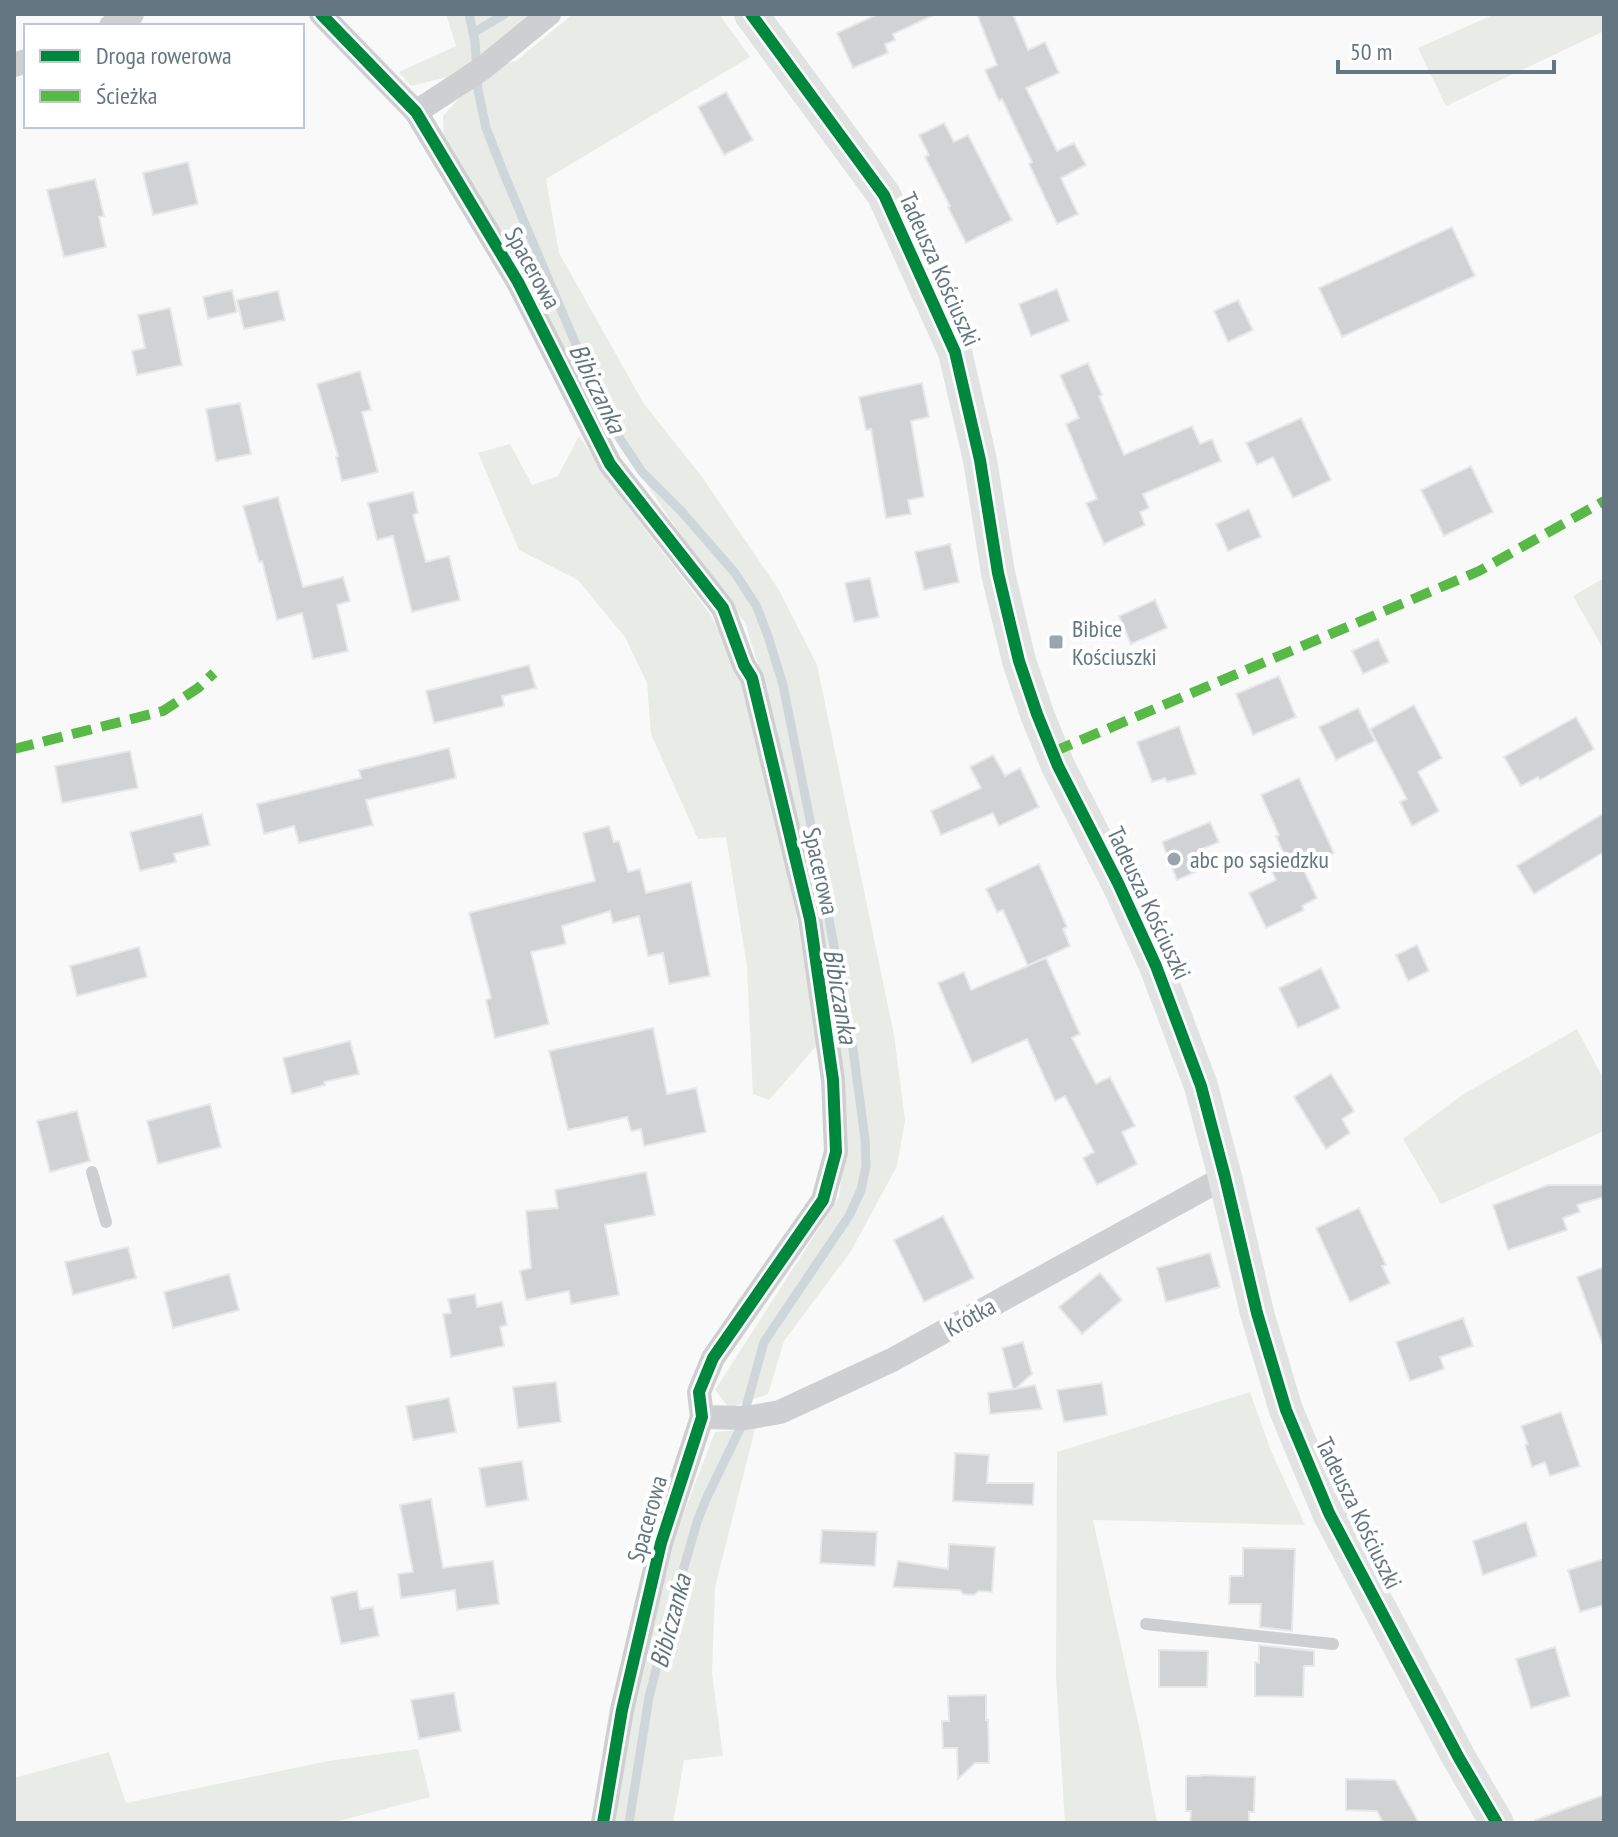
<svg xmlns="http://www.w3.org/2000/svg" width="1618" height="1837" font-family="'PT Sans Narrow',sans-serif">
	<style>
		.green { fill: #e8ebe6 }
		.lines { fill: none; stroke-linecap: round; stroke-linejoin: round }
		.stream { stroke: #ced6d9; stroke-width: 9 }
		.building { fill: #d0d2d3; stroke: #e8e8e8; stroke-width: 2 }
		.lane { stroke: #cecfd0; stroke-width: 12 }
		.street { stroke: #cecfd0; stroke-width: 24 }
		.secondary { stroke: #e1e2e2; stroke-width: 34 }
		.quiet { stroke: #58b947; stroke-width: 10; stroke-dasharray: 20 10; stroke-linecap: butt }
		.cycleway-casing { stroke: #fff; stroke-width: 17 }
		.cycleway { stroke: #00873e; stroke-width: 12 }
		.poi-dot { fill: #99a4ac; stroke: #fff; stroke-width: 3 }
		.labels { text-anchor: middle; dominant-baseline: central; stroke-width: 8; stroke-linejoin: round; paint-order: stroke }
		.street-label { font-size: 24px; fill: #657683; stroke: #fff }
		.poi-label { font-size: 24px; fill: #657683; stroke: #fff; text-anchor: start }
		.water-label { font-size: 26px; font-style: italic; fill: #60757c; stroke: #fff }
	</style>
	<rect width="100%" height="100%" fill="#f9f9f9"/>
	<!-- green -->
	<g class="green">
		<path d="M 446,14 L 536,14 L 460,74 L 411,86 L 399,72 L 456,46 Z"/>
		<path d="M 573,14 L 719,14 L 750,57 L 546,179 L 559,253 L 644,404 L 702,477 L 779,590 L 817,665 L 894,1035 L 905,1120 L 897,1166 L 851,1251 L 784,1341 L 768,1394 L 729,1408 L 715,1390 L 839,1197 L 845,1146 L 763,681 L 745,622 L 712,581 L 601,417 L 510,246 L 444,142 L 443,116 C 462,96 487,65 516,61 Z"/>
		<path d="M 1495,14 L 1604,14 L 1604,31 L 1446,106 L 1418,48 Z"/>
		<path d="M 579,436 L 618,494 L 710,614 L 749,690 L 796,913 L 818,1044 L 769,1100 L 753,1094 L 747,966 L 726,837 L 698,839 L 651,734 L 647,683 L 625,637 L 578,580 L 519,550 L 478,453 L 510,444 L 532,485 L 558,476 Z"/>
		<path d="M 1604,578 L 1604,650 L 1573,596 Z"/>
		<path d="M 1577,1029 L 1604,1080 L 1604,1131 L 1441,1204 L 1403,1139 L 1462,1095 Z"/>
		<path d="M 1250,1392 L 1271,1451 L 1305,1525 L 1093,1520 L 1142,1740 L 1157,1823 L 1065,1823 L 1056,1677 L 1057,1452 Z"/>
		<path d="M 755,1429 L 715,1587 L 712,1673 L 723,1756 L 684,1760 L 673,1823 L 613,1823 L 631,1711 L 672,1544 L 715,1432 Z"/>
		<path d="M 418,1749 L 430,1797 L 331,1823 L 14,1823 L 14,1778 L 109,1752 L 126,1803 L 328,1761 Z"/>
	</g>
	<g class="lines">
		<!-- stream -->
		<g class="stream">
			<path d="M 469,14 L 475,41 L 478,90 L 486,128 L 504,174 L 598,397 L 620,439 L 642,472 L 681,511 L 735,573 L 757,607 L 768,636 L 783,685 L 819,865 L 853,1049 L 865,1139 L 866,1166 L 861,1190 L 849,1216 L 764,1342 L 740,1429 L 707,1497 L 697,1522 L 668,1623 L 649,1697 L 629,1823"/>
			<path d="M 473,33 L 505,14"/>
		</g>
	</g>
	<!-- building -->
	<g class="building">
		<path d="M 878,14 L 936,14 L 893,34 L 895,40 L 885,44 L 888,53 L 853,68 L 837,33 Z"/>
		<path d="M 977,14 L 1013,14 L 1028,50 L 1045,42 L 1059,73 L 1026,88 L 1057,151 L 1074,143 L 1086,165 L 1061,178 L 1078,214 L 1057,224 L 1029,164 L 1032,162 L 1002,99 L 999,101 L 985,70 L 997,65 Z"/>
		<path d="M 726,92 L 753,140 L 724,155 L 698,107 Z"/>
		<path d="M 944,123 L 954,142 L 968,135 L 1012,220 L 966,243 L 948,207 L 950,206 L 925,157 L 929,155 L 919,135 Z"/>
		<path d="M 188,162 L 198,204 L 153,215 L 143,173 Z"/>
		<path d="M 95,179 L 104,216 L 99,217 L 106,247 L 64,257 L 47,190 Z"/>
		<path d="M 1452,227 L 1475,276 L 1342,337 L 1319,288 Z"/>
		<path d="M 1057,289 L 1069,321 L 1031,336 L 1019,304 Z"/>
		<path d="M 232,290 L 237,312 L 208,319 L 203,297 Z"/>
		<path d="M 278,291 L 285,320 L 244,329 L 237,300 Z"/>
		<path d="M 1238,300 L 1253,330 L 1228,342 L 1214,311 Z"/>
		<path d="M 170,308 L 182,365 L 137,375 L 132,351 L 145,348 L 138,315 Z"/>
		<path d="M 1088,363 L 1102,395 L 1099,396 L 1124,455 L 1192,426 L 1200,444 L 1212,439 L 1221,461 L 1143,494 L 1149,508 L 1140,512 L 1145,525 L 1104,544 L 1086,503 L 1097,499 L 1066,424 L 1079,418 L 1060,375 Z"/>
		<path d="M 360,371 L 371,410 L 362,412 L 378,472 L 342,481 L 336,457 L 338,456 L 317,384 Z"/>
		<path d="M 922,383 L 929,417 L 911,421 L 924,497 L 908,500 L 911,514 L 886,518 L 871,429 L 866,430 L 859,397 Z"/>
		<path d="M 240,403 L 251,454 L 216,461 L 206,409 Z"/>
		<path d="M 1301,418 L 1331,480 L 1293,498 L 1273,457 L 1257,465 L 1246,443 Z"/>
		<path d="M 1471,466 L 1493,512 L 1444,536 L 1421,490 Z"/>
		<path d="M 413,492 L 418,513 L 413,515 L 426,562 L 449,556 L 460,600 L 412,612 L 393,536 L 377,540 L 368,503 Z"/>
		<path d="M 278,497 L 303,587 L 343,577 L 350,601 L 337,605 L 348,651 L 313,659 L 302,613 L 277,620 L 262,561 L 259,562 L 243,506 Z"/>
		<path d="M 1249,509 L 1261,537 L 1228,551 L 1216,524 Z"/>
		<path d="M 950,544 L 959,582 L 924,590 L 915,552 Z"/>
		<path d="M 870,578 L 879,617 L 854,622 L 845,583 Z"/>
		<path d="M 1155,600 L 1167,628 L 1131,644 L 1119,616 Z"/>
		<path d="M 1378,639 L 1389,662 L 1363,674 L 1352,651 Z"/>
		<path d="M 529,665 L 536,688 L 502,696 L 504,706 L 434,723 L 426,691 Z"/>
		<path d="M 1279,676 L 1296,717 L 1253,735 L 1236,694 Z"/>
		<path d="M 1414,705 L 1442,758 L 1418,772 L 1439,811 L 1412,826 L 1400,802 L 1407,799 L 1370,729 Z"/>
		<path d="M 1358,708 L 1375,741 L 1336,760 L 1319,727 Z"/>
		<path d="M 1576,717 L 1594,749 L 1540,780 L 1538,777 L 1521,786 L 1504,757 Z"/>
		<path d="M 1179,726 L 1196,774 L 1167,782 L 1165,778 L 1152,782 L 1137,742 Z"/>
		<path d="M 449,748 L 456,778 L 366,800 L 373,825 L 299,843 L 294,826 L 264,834 L 257,804 L 361,778 L 359,770 Z"/>
		<path d="M 130,751 L 138,788 L 62,803 L 55,766 Z"/>
		<path d="M 993,755 L 1005,776 L 1020,768 L 1039,807 L 999,826 L 993,813 L 941,835 L 931,811 L 981,788 L 970,767 Z"/>
		<path d="M 1299,778 L 1334,853 L 1303,869 L 1317,898 L 1302,906 L 1304,910 L 1266,928 L 1249,893 L 1276,880 L 1272,872 L 1288,864 L 1276,836 L 1279,835 L 1261,795 Z"/>
		<path d="M 1604,813 L 1604,852 L 1534,894 L 1517,866 Z"/>
		<path d="M 202,814 L 210,845 L 174,854 L 176,862 L 140,871 L 130,832 Z"/>
		<path d="M 1210,822 L 1219,842 L 1202,849 L 1209,866 L 1177,880 L 1162,842 Z"/>
		<path d="M 609,826 L 614,842 L 619,841 L 628,872 L 640,869 L 646,893 L 691,882 L 710,976 L 669,984 L 663,953 L 648,956 L 639,916 L 613,923 L 610,911 L 562,926 L 566,944 L 531,952 L 549,1024 L 495,1038 L 486,1000 L 491,998 L 469,913 L 595,881 L 583,833 Z"/>
		<path d="M 1039,864 L 1067,927 L 1063,929 L 1070,946 L 1029,965 L 1046,958 L 1080,1034 L 1072,1038 L 1096,1084 L 1110,1077 L 1135,1126 L 1122,1132 L 1137,1164 L 1097,1185 L 1083,1158 L 1094,1152 L 1065,1096 L 1055,1101 L 1027,1039 L 972,1063 L 938,983 L 964,972 L 971,990 L 1028,966 L 1003,910 L 997,912 L 986,889 Z"/>
		<path d="M 1417,945 L 1429,971 L 1408,981 L 1396,955 Z"/>
		<path d="M 139,947 L 147,977 L 77,996 L 70,966 Z"/>
		<path d="M 1321,968 L 1340,1008 L 1298,1028 L 1279,988 Z"/>
		<path d="M 653,1028 L 667,1094 L 696,1088 L 706,1132 L 644,1146 L 641,1129 L 631,1131 L 627,1117 L 568,1130 L 549,1051 Z"/>
		<path d="M 350,1041 L 359,1074 L 324,1082 L 325,1085 L 292,1094 L 283,1058 Z"/>
		<path d="M 1331,1074 L 1354,1111 L 1342,1119 L 1350,1133 L 1326,1149 L 1294,1097 Z"/>
		<path d="M 210,1104 L 221,1147 L 158,1164 L 147,1121 Z"/>
		<path d="M 77,1111 L 90,1161 L 50,1172 L 37,1121 Z"/>
		<path d="M 646,1172 L 655,1215 L 605,1225 L 619,1295 L 571,1304 L 569,1291 L 526,1300 L 520,1271 L 531,1268 L 526,1211 L 558,1208 L 555,1190 Z"/>
		<path d="M 1548,1185 L 1604,1185 L 1604,1197 L 1577,1205 L 1580,1212 L 1563,1218 L 1567,1230 L 1508,1250 L 1493,1205 Z"/>
		<path d="M 1359,1208 L 1386,1265 L 1382,1266 L 1390,1283 L 1350,1302 L 1316,1228 Z"/>
		<path d="M 943,1216 L 974,1278 L 924,1302 L 894,1240 Z"/>
		<path d="M 128,1247 L 136,1278 L 73,1295 L 65,1262 Z"/>
		<path d="M 1210,1253 L 1220,1287 L 1166,1302 L 1157,1268 Z"/>
		<path d="M 1604,1267 L 1604,1343 L 1602,1343 L 1577,1277 Z"/>
		<path d="M 1100,1273 L 1122,1300 L 1082,1334 L 1059,1307 Z"/>
		<path d="M 229,1274 L 239,1310 L 173,1328 L 164,1292 Z"/>
		<path d="M 475,1294 L 477,1307 L 502,1302 L 507,1325 L 500,1327 L 504,1346 L 451,1357 L 443,1314 L 451,1313 L 448,1299 Z"/>
		<path d="M 1463,1318 L 1473,1346 L 1440,1357 L 1444,1369 L 1410,1381 L 1396,1342 Z"/>
		<path d="M 1023,1342 L 1032,1374 L 1015,1389 L 1035,1385 L 1042,1409 L 990,1414 L 988,1393 L 1013,1389 L 1002,1348 Z"/>
		<path d="M 556,1382 L 561,1422 L 518,1428 L 513,1387 Z"/>
		<path d="M 1102,1383 L 1107,1415 L 1064,1422 L 1057,1390 Z"/>
		<path d="M 449,1398 L 456,1432 L 413,1440 L 406,1406 Z"/>
		<path d="M 1561,1412 L 1580,1466 L 1550,1476 L 1545,1462 L 1532,1467 L 1525,1445 L 1528,1444 L 1521,1426 Z"/>
		<path d="M 955,1453 L 989,1455 L 987,1483 L 1034,1483 L 1033,1505 L 953,1501 Z"/>
		<path d="M 522,1461 L 528,1500 L 486,1507 L 479,1468 Z"/>
		<path d="M 431,1499 L 443,1568 L 493,1561 L 499,1604 L 457,1610 L 455,1590 L 401,1598 L 398,1574 L 413,1572 L 400,1505 Z"/>
		<path d="M 1526,1522 L 1537,1556 L 1483,1575 L 1473,1541 Z"/>
		<path d="M 822,1530 L 877,1532 L 875,1566 L 820,1563 Z"/>
		<path d="M 949,1544 L 995,1547 L 992,1592 L 979,1591 L 974,1595 L 963,1594 L 960,1590 L 893,1587 L 898,1561 L 948,1569 Z"/>
		<path d="M 1243,1548 L 1295,1549 L 1292,1631 L 1260,1627 L 1261,1604 L 1229,1604 L 1230,1576 L 1243,1576 Z"/>
		<path d="M 1604,1559 L 1604,1605 L 1580,1612 L 1568,1570 Z"/>
		<path d="M 357,1591 L 360,1609 L 373,1607 L 379,1636 L 341,1644 L 331,1597 Z"/>
		<path d="M 1259,1645 L 1314,1651 L 1314,1666 L 1304,1666 L 1303,1697 L 1255,1696 L 1255,1662 L 1259,1663 Z"/>
		<path d="M 1555,1647 L 1570,1696 L 1531,1708 L 1516,1659 Z"/>
		<path d="M 1159,1650 L 1208,1651 L 1207,1687 L 1159,1687 Z"/>
		<path d="M 454,1693 L 461,1731 L 419,1739 L 411,1700 Z"/>
		<path d="M 986,1695 L 986,1720 L 988,1720 L 989,1763 L 975,1763 L 958,1779 L 957,1748 L 943,1748 L 942,1721 L 949,1721 L 948,1696 Z"/>
		<path d="M 1201,1775 L 1255,1777 L 1254,1812 L 1249,1812 L 1249,1823 L 1190,1823 L 1191,1811 L 1186,1811 L 1186,1776 L 1200,1776 Z"/>
		<path d="M 1346,1779 L 1395,1780 L 1419,1823 L 1383,1823 L 1377,1811 L 1346,1810 Z"/>
		<path d="M 1604,1795 L 1604,1823 L 1535,1823 L 1535,1820 Z"/>
	</g>
	<g class="lines">
		<!-- lane -->
		<g class="lane">
			<path d="M 92,1172 L 106,1222"/>
			<path d="M 1146,1624 L 1333,1644"/>
		</g>
		<!-- street -->
		<g class="street">
			<path d="M 321,14 L 416,112 L 518,282 L 610,464 L 723,608 L 744,665 L 752,678 L 810,919 L 833,1080 L 836,1152 L 823,1200 L 713,1358 L 699,1392 L 702,1417 L 661,1543 L 622,1710 L 603,1823"/>
			<path d="M 111,26 L 132,14"/>
			<path d="M 14,65 L 26,61"/>
			<path d="M 416,112 L 483,68 L 549,14"/>
			<path d="M 702,1417 L 746,1418 L 780,1412 L 892,1360 L 1225,1177"/>
		</g>
		<!-- secondary -->
		<path class="secondary" d="M 751,14 L 884,195 L 955,352 L 980,460 L 998,573 L 1019,661 L 1037,714 L 1058,766 L 1118,883 L 1156,966 L 1201,1086 L 1225,1177 L 1257,1313 L 1286,1410 L 1329,1513 L 1459,1758 L 1497,1823"/>
		<!-- quiet -->
		<g class="quiet">
			<path d="M 14,749 L 163,711 L 198,688 L 214,673"/>
			<path d="M 1053,752 L 1479,571 L 1604,501"/>
		</g>
		<defs>
			<g id="cycleway">
				<path d="M 321,14 L 416,112 L 518,282 L 610,464 L 723,608 L 744,665 L 752,678 L 810,919 L 833,1080 L 836,1152 L 823,1200 L 713,1358 L 699,1392 L 702,1417 L 661,1543 L 622,1710 L 603,1823"/>
				<path d="M 751,14 L 884,195 L 955,352 L 980,460 L 998,573 L 1019,661 L 1037,714 L 1058,766 L 1118,883 L 1156,966 L 1201,1086 L 1225,1177 L 1257,1313 L 1286,1410 L 1329,1513 L 1459,1758 L 1497,1823"/>
			</g>
		</defs>
		<!-- cycleway casing -->
		<use href="#cycleway" class="cycleway-casing"/>
		<!-- cycleway -->
		<use href="#cycleway" class="cycleway"/>
	</g>
	<!-- markers -->
	<g class="poi-dot">
		<rect x="1048" y="634" width="16" height="16" rx="4"/>
		<circle cx="1174" cy="859" r="8"/>
	</g>
	<g class="labels">
		<!-- street labels -->
		<g class="street-label">
			<text transform="translate(533 268) rotate(61)">Spacerowa</text>
			<text transform="translate(940 269) rotate(66)">Tadeusza Kościuszki</text>
			<text transform="translate(821 871) rotate(77)">Spacerowa</text>
			<text transform="translate(1149 903) rotate(65)">Tadeusza Kościuszki</text>
			<text transform="translate(970 1317) rotate(-29)">Krótka</text>
			<text transform="translate(1359 1513) rotate(64)">Tadeusza Kościuszki</text>
			<text transform="translate(647 1519) rotate(-74)">Spacerowa</text>
		</g>
		<!-- poi labels -->
		<g class="poi-label">
			<text x="1072" y="628">Bibice<tspan x="1072" dy="28">Kościuszki</tspan></text>
			<text x="1190" y="859">abc po sąsiedzku</text>
		</g>
		<!-- water labels -->
		<g class="water-label">
			<text transform="translate(598 388) rotate(64)">Bibiczanka</text>
			<text transform="translate(841 996) rotate(80)">Bibiczanka</text>
			<text transform="translate(670 1621) rotate(-75)">Bibiczanka</text>
		</g>
	</g>
	<!-- border -->
	<rect width="1618" height="1837" fill="none" stroke="#657683" stroke-width="32"/>
	<!-- legend -->
	<rect x="24" y="24" width="280" height="104" fill="#ffffff" stroke="#c1c8cd" stroke-width="2"/>
	<rect x="40" y="50" width="40" height="12" fill="#00873e" stroke="#c1c8cd" stroke-width="2"/>
	<text x="96" y="64" font-size="24" fill="#657683">Droga rowerowa</text>
	<rect x="40" y="90" width="40" height="12" fill="#58b947" stroke="#c1c8cd" stroke-width="2"/>
	<text x="96" y="104" font-size="24" fill="#657683">Ścieżka</text>
	<!-- scale -->
	<path d="M1338 60v12h216v-12" fill="none" stroke="#657683" stroke-width="4"/>
	<text x="1350" y="60" font-size="24" fill="#657683" stroke="#ffffff" stroke-width="6" paint-order="stroke">50 m</text>
</svg>
